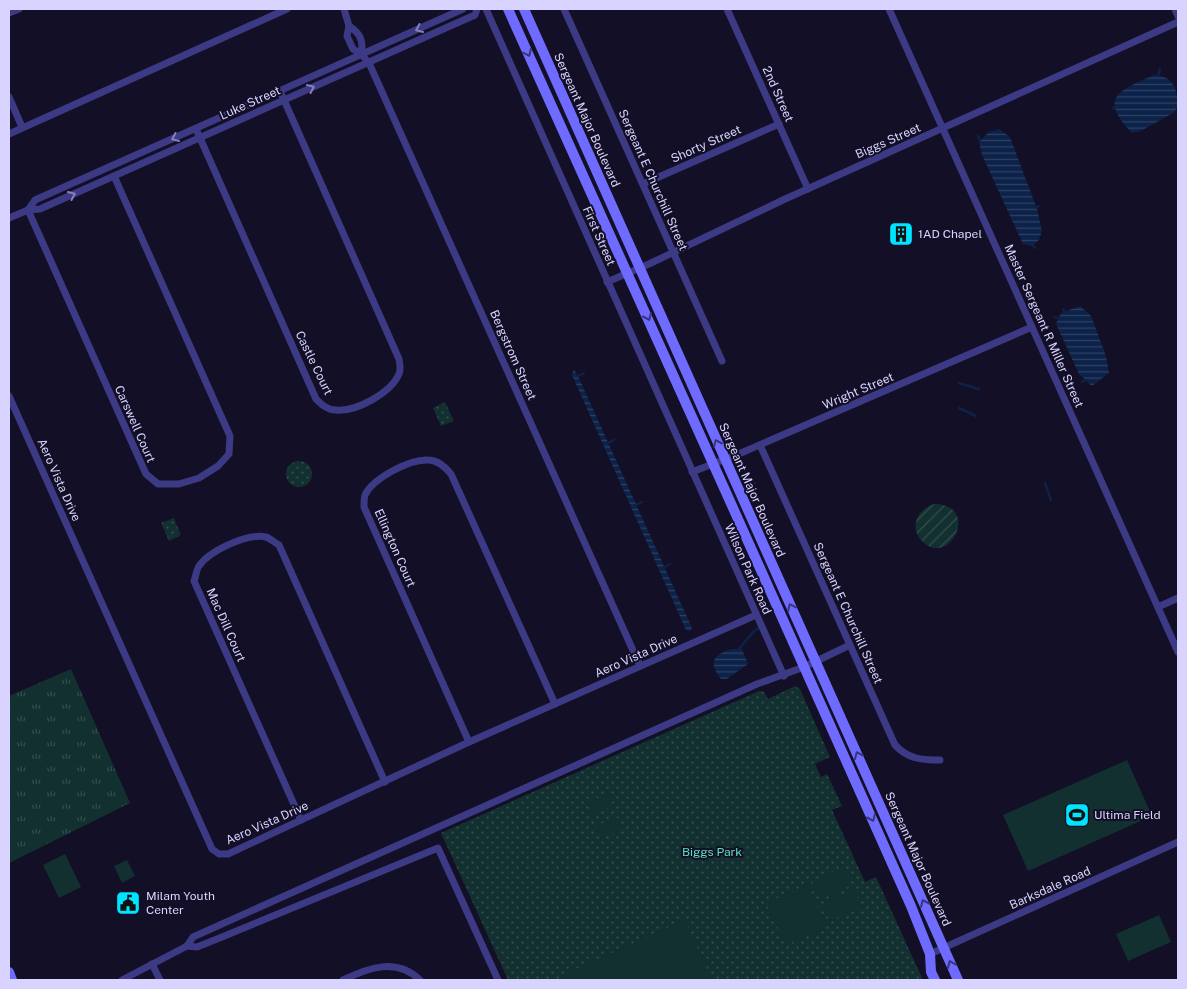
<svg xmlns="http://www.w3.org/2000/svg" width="1187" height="989" font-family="'Public Sans',sans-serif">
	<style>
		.grass { fill: url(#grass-tufts) }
		.park { fill: url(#park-dots) }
		.garden { fill: url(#garden-furrows) }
		.pitch { fill: #12302f }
		.water { fill: url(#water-rules) }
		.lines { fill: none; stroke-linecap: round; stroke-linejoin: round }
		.stream { stroke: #0c2248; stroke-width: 2.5 }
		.street { stroke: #3d3a85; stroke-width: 7 }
		.secondary { stroke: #6f6bff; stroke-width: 10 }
		.oneway { stroke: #837fbc }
		.oneway2 { stroke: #38347d }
		.labels { text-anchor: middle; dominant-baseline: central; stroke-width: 4; stroke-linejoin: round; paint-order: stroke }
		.street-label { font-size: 12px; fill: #d9d4ff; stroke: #130f26 }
		.poi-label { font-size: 12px; fill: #d9d4ff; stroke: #130f26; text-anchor: start }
		.park-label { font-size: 12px; fill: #5fe0c0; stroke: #130f26 }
	</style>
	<defs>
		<pattern id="grass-tufts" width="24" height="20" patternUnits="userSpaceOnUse" patternTransform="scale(1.25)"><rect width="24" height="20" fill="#12302f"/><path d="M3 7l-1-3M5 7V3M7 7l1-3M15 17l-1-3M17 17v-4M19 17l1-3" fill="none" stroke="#344d4e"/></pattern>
		<pattern id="park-dots" width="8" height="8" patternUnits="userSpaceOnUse" patternTransform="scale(1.25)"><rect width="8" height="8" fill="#12302f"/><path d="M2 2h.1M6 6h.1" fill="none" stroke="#344d4e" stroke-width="1.8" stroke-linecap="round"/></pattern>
		<pattern id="garden-furrows" width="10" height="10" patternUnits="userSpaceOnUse" patternTransform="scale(1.25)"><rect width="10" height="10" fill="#12302f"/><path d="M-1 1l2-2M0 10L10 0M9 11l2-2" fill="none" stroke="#344d4e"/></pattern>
		<pattern id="water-rules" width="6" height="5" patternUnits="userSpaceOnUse" patternTransform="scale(1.25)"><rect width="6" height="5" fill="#0c2248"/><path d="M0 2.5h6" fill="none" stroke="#2f4163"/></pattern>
	</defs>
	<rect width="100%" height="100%" fill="#130f26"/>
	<!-- grass -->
	<path class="grass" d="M 71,669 L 130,803 L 9,863 L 9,696 Z"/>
	<!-- park -->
	<g class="park">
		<path d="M 445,402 L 454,421 L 441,426 L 433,408 Z"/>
		<circle cx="299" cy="474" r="13"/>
		<path d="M 174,518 L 181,535 L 169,541 L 161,523 Z"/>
		<path d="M 795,686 L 800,689 L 830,757 L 815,764 L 821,777 L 827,774 L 842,806 L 832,810 L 865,882 L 876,877 L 923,980 L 508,980 L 441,833 L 759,691 L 764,692 L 768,699 Z"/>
	</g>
	<!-- garden -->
	<path class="garden" d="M 934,504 C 982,504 949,571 921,540 C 909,526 918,509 934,504 Z"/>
	<!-- pitch -->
	<g class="pitch">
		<path d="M 1127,760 L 1152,816 L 1028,871 L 1003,815 Z"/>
		<path d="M 608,794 L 613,806 L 592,815 L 587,803 Z"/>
		<path d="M 617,817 L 623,829 L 601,838 L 596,826 Z"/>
		<path d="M 65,854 L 81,887 L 59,898 L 43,865 Z"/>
		<path d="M 127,860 L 135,876 L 122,883 L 114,866 Z"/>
		<path d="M 844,867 L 852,885 L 820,899 L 812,882 Z"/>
		<path d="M 808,885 L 827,927 L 786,945 L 766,903 Z"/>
		<path d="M 854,889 L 862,907 L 830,921 L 822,904 Z"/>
		<path d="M 1159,915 L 1171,942 L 1128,961 L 1116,934 Z"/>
		<path d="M 685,920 L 712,980 L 563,980 L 561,976 Z"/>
	</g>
	<!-- water -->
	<g class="water">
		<path d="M 1154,75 C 1173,75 1178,91 1178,107 L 1173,113 L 1139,132 L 1132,133 C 1097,96 1121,90 1154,75 Z"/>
		<path d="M 999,129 L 1010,137 L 1037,209 L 1042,231 L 1039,240 L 1032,246 L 1023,244 L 982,155 L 979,142 L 989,132 Z"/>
		<path d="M 1080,306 L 1091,316 L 1106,356 L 1109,373 L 1092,386 L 1079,374 L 1056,324 L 1061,313 Z"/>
		<path d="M 573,371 L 575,371 L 578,376 L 692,628 L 690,631 L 686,630 L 572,375 Z"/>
		<path d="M 732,649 L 742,649 L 748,664 L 727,679 L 721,679 C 707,662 714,654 732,649 Z"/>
	</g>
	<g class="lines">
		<!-- stream -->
		<g class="stream">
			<path d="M 1158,75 L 1160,69"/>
			<path d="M 1113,108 L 1116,107"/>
			<path d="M 978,136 L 980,141"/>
			<path d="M 1037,207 L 1039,206"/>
			<path d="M 1033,245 L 1035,248"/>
			<path d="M 1063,309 L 1065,313"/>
			<path d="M 1055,317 L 1059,319"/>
			<path d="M 578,376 L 584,373"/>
			<path d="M 1082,382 L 1086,380"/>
			<path d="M 959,383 L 979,389"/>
			<path d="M 959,408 L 976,416"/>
			<path d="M 608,443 L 614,440"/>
			<path d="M 1045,483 L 1051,500"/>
			<path d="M 743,490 L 755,483"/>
			<path d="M 636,505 L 642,502"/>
			<path d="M 664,567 L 670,564"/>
			<path d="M 739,649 L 754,631 L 761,627"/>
		</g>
		<!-- street -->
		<g class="street">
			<path d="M 344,9 L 349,26 L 347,36 L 353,49 L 361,54 L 369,63 L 640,666"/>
			<path d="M 486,9 L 784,676"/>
			<path d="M 564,9 L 722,361"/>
			<path d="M 727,9 L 808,189"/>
			<path d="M 889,9 L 1178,652"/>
			<path d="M 1175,9 L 1178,16"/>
			<path d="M 9,13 L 19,9"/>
			<path d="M 349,26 C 360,33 364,41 361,54"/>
			<path d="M 9,97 L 22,127"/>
			<path d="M 196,129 L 316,399 C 321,404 327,410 336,410 C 356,412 391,393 399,374 C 401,370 400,364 399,359 L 280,91"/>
			<path d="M 9,134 L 287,9"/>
			<path d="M 643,184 L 779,124"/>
			<path d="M 28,210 L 146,474 L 158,484 L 179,484 L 199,478 L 218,466 L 229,454 L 230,436 L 114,176"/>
			<path d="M 28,210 L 35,200 L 463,9"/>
			<path d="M 9,218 L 28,210 L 40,209 L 414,42 L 475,15 L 477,9"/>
			<path d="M 607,282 L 649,264 L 783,200 L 1178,22"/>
			<path d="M 9,396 L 212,849 L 219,854 L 228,854 L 469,742 L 756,615"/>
			<path d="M 760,445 L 895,745 C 908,759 921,760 940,760"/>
			<path d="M 692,472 L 741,453 L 1032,327"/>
			<path d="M 1158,607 L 1178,598"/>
			<path d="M 469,742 L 364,507 C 364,503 364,498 365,495 C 373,478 410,459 428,460 C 438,460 445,467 451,474 L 555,704"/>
			<path d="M 301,820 L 194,581 C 196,577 196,570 199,566 C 209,551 247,533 266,537 C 270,538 275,543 279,545 L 385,782"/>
			<path d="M 187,946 L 197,947 L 222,937 L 438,848 L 498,980"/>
			<path d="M 930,954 L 1178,842"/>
			<path d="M 152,964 L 160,980"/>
			<path d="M 122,980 L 187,946 L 193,937 L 757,684 L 804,667 L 850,645"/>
			<path d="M 343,980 C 368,968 396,957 420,980"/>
		</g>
		<!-- secondary -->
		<g class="secondary">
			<path d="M 508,9 C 644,307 777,607 911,906 L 930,954 L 931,972 L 935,980"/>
			<path d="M 524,9 L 958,980"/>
			<path d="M 9,972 L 12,980"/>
		</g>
	</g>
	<!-- one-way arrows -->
	<defs><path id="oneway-chevron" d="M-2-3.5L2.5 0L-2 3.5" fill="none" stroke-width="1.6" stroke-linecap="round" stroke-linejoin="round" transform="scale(1.25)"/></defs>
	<g class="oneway">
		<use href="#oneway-chevron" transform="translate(419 29) rotate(156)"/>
		<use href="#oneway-chevron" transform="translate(311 88) rotate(-24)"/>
		<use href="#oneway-chevron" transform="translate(175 138) rotate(156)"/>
		<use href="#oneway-chevron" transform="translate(72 195) rotate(-24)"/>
	</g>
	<g class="oneway2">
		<use href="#oneway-chevron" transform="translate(528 53) rotate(65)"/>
		<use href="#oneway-chevron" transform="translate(648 317) rotate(66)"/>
		<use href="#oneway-chevron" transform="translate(717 443) rotate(-114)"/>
		<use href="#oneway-chevron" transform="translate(791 607) rotate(-115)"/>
		<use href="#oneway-chevron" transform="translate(858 755) rotate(-114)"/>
		<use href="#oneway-chevron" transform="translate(872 818) rotate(66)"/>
		<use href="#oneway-chevron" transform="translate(924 903) rotate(-114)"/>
		<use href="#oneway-chevron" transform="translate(951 964) rotate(-113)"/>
	</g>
	<!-- icons -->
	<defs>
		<symbol id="building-square" viewBox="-11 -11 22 22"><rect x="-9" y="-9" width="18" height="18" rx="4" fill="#00e5ff" stroke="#130f26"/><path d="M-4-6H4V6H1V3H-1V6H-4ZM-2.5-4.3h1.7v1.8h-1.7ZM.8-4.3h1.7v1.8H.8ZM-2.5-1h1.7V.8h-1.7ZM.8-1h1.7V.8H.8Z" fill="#111"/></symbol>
		<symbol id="stadium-square" viewBox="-11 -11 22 22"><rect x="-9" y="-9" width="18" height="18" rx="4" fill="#00e5ff" stroke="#130f26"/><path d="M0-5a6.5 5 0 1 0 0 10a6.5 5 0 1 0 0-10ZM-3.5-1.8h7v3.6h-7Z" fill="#111"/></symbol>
		<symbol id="civic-square" viewBox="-11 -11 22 22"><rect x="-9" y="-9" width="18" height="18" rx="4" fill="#00e5ff" stroke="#130f26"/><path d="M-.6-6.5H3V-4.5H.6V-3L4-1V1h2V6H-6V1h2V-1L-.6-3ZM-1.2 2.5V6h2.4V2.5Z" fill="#111"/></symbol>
	</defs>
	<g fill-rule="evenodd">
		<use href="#building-square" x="887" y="220" width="28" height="28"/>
		<use href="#stadium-square" x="1063" y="801" width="28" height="28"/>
		<use href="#civic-square" x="114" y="889" width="28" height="28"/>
	</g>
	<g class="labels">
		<!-- street labels -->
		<g class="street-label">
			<text transform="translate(778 94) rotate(66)">2nd Street</text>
			<text transform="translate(250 103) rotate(-24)">Luke Street</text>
			<text transform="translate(587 120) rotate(66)">Sergeant Major Boulevard</text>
			<text transform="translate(888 141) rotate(-24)">Biggs Street</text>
			<text transform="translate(706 144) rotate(-24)">Shorty Street</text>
			<text transform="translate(653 180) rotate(66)">Sergeant E Churchill Street</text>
			<text transform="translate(599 236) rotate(66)">First Street</text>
			<text transform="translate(1044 326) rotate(66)">Master Sergeant R Miller Street</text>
			<text transform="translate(513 355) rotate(66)">Bergstrom Street</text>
			<text transform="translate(314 363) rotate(64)">Castle Court</text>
			<text transform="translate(858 391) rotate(-23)">Wright Street</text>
			<text transform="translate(135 424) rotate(66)">Carswell Court</text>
			<text transform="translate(59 480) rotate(66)">Aero Vista Drive</text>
			<text transform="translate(752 490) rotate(66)">Sergeant Major Boulevard</text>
			<text transform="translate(395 548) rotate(66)">Ellington Court</text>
			<text transform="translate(748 569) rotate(66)">Wilson Park Road</text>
			<text transform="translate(848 613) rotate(66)">Sergeant E Churchill Street</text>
			<text transform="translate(226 625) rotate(66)">Mac Dill Court</text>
			<text transform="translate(636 656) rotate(-24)">Aero Vista Drive</text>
			<text transform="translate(267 823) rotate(-24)">Aero Vista Drive</text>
			<text transform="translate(918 859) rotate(66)">Sergeant Major Boulevard</text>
			<text transform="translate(1050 888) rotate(-24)">Barksdale Road</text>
		</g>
		<!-- poi labels -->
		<g class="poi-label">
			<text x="918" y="234">1AD Chapel</text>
			<text x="1094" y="815">Ultima Field</text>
			<text x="146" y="896">Milam Youth<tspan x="146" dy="14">Center</tspan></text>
		</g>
		<!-- park labels -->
		<g class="park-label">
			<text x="712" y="852">Biggs Park</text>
		</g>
	</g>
	<!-- border -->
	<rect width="1187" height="989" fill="none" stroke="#d9d4ff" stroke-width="20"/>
</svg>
